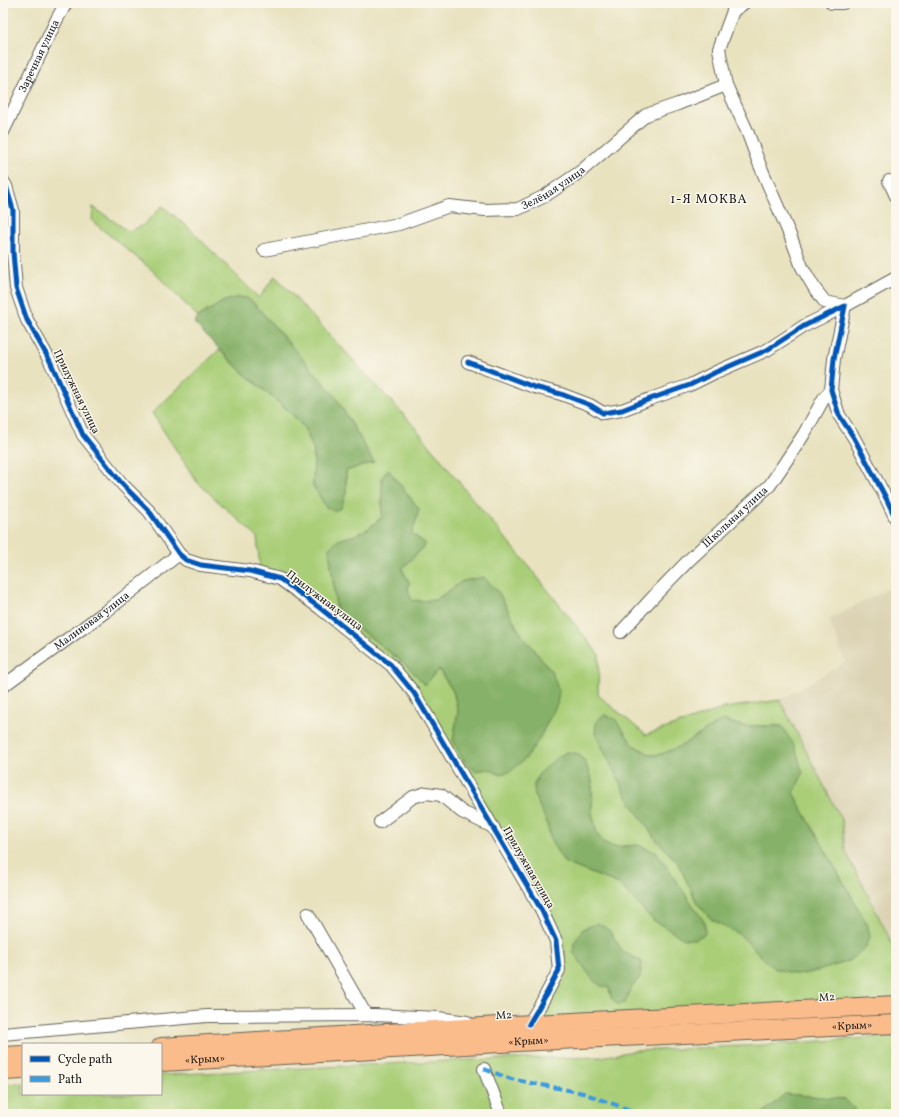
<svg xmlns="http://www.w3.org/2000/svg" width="899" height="1117" font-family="Vollkorn,serif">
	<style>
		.built { fill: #dcd3b4 }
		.green { fill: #a9ce77; stroke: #62754a; fill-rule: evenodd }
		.forest { fill: #86b168; stroke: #516642 }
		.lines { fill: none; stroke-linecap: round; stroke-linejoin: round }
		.minor-casing { stroke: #636155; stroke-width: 14 }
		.highway-casing { stroke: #636155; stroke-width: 20 }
		.minor { stroke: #fff; stroke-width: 12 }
		.highway { stroke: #fabc8b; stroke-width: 18 }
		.quiet { stroke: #3c9bdf; stroke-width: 4; stroke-dasharray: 8 4; stroke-linecap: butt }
		.cycleway-casing { stroke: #fbf7ec; stroke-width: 8 }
		.cycleway { stroke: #0057b8; stroke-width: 5 }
		.labels { text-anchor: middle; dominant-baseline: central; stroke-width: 3; stroke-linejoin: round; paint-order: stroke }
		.street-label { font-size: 11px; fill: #1c1c1c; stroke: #fbf7ec }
		.quarter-label { font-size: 13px; letter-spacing: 1px; fill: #1c1c1c; stroke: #fbf7ec }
	</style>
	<rect width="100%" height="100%" fill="#fbf7ec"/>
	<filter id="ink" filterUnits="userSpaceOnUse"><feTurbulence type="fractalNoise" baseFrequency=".025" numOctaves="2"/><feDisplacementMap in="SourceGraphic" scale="8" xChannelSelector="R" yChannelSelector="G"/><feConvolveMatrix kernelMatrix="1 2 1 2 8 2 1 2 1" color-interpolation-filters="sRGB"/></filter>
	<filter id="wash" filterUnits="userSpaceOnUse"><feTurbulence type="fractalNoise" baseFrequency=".012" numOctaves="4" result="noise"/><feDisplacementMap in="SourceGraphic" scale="16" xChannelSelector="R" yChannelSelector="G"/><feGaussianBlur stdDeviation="0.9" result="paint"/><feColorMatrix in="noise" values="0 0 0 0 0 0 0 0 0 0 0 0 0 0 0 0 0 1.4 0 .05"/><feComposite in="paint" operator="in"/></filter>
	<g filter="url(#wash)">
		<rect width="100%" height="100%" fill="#e8e2bf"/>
		<!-- built -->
		<path class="built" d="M 896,585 L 896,951 L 845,850 L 842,821 L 780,700 L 845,662 L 829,619 Z"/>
		<!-- green -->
		<g class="green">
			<path d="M 162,206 L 188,227 L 259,298 L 275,276 L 414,426 L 472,498 L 532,570 L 599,655 L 598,695 L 646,735 L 725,708 L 780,700 L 842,821 L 845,850 L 896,951 L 896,1006 L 534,1025 L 539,1012 L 555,993 L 561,978 L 565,956 L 561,934 L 393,664 L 260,571 L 257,537 L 197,482 L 152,413 L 219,350 L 240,370 L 292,414 L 304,428 L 314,450 L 313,486 L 346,493 L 346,471 L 373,462 L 348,417 L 224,301 L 198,317 L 151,269 L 92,221 L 93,207 L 128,231 L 142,226 ZM 388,470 L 419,509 L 412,534 L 426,544 L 402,569 L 409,582 L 408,589 L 412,601 L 435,600 L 463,581 L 499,593 L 519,631 L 552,672 L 499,774 L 489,769 L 475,771 L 453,741 L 458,711 L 453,691 L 438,669 L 425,684 L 406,665 L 366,634 L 337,615 L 333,580 L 329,549 L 340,539 L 353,536 L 368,529 L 382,517 L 382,478 ZM 615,719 L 633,745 L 651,755 L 662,754 L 683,745 L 722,720 L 742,726 L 782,726 L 793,793 L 868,926 L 773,968 L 739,934 L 711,919 L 697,903 L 678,863 L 654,837 L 595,733 ZM 567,752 L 578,754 L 585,762 L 592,781 L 592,813 L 597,834 L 603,842 L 613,847 L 638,845 L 653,920 L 619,884 L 565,863 L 552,843 L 546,820 L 535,797 L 534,785 L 539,774 ZM 610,931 L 622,951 L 642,962 L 640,977 L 631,988 L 625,1003 L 617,1004 L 611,998 L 609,988 Z"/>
			<path d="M 896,1036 L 896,1114 L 859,1114 L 845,1099 L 785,1094 L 762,1114 L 3,1114 L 3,1084 L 23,1083 L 23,1094 L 161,1094 L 161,1075 L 466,1060 L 601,1057 L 634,1051 L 762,1045 Z"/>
		</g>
		<!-- forest -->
		<g class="forest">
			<path d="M 239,297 L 247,298 L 253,302 L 335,396 L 374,462 L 346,471 L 346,493 L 341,508 L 334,511 L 326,507 L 313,486 L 314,450 L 304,428 L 292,414 L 240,370 L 194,323 L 198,317 L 224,301 Z"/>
			<path d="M 388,469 L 419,509 L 412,534 L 426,544 L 402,569 L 409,582 L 408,589 L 412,601 L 435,600 L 463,581 L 484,577 L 499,593 L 519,631 L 552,672 L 559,692 L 557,704 L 538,741 L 526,758 L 510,772 L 499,774 L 489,769 L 475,771 L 463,760 L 453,741 L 458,711 L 453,691 L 439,669 L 425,685 L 406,665 L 366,634 L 337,615 L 333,580 L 329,548 L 340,539 L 353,536 L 368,529 L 382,517 L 382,478 Z"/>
			<path d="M 605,715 L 615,719 L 633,745 L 651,755 L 662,754 L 683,745 L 722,720 L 742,726 L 782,726 L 795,747 L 803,774 L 793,793 L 868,926 L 870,937 L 866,947 L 849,961 L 818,971 L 797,975 L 773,968 L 739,934 L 711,919 L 697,903 L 678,863 L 654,837 L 628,799 L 595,733 L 596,721 Z"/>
			<path d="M 567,752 L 578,754 L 585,762 L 592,781 L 592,813 L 597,834 L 603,842 L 613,847 L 638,845 L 657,853 L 705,923 L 705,934 L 695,939 L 684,939 L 653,920 L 619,884 L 565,863 L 552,843 L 546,820 L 535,797 L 534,785 L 539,774 L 557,757 Z"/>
			<path d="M 598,923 L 610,931 L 622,951 L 642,962 L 640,977 L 631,988 L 625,1003 L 617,1004 L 611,998 L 609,988 L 601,986 L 594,981 L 573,952 L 574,943 L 583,929 Z"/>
			<path d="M 785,1094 L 845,1099 L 859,1114 L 762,1114 Z"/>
		</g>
	</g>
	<g filter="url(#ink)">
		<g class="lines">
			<defs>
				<g id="minor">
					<path d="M 744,3 L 733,11 L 719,49 L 726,85 L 747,131 L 759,163 L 792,240 L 802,267 L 815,289 L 825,302 L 845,306 L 896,278"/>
					<path d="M 832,3 L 843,3"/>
					<path id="s1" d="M 3,132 L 57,19 L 66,3"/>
					<path d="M 3,181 L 6,186 L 13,210 L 13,252 L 16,288 L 27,320 L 50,361 L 83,435 L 123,485 L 149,511 L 179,554 L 186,560 L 201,565 L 250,571 L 280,579 L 320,608 L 391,665 L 414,693 L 542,911 L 556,941 L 559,970 L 542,1002 L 529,1024"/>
					<path d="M 889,181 L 896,196"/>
					<path id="s2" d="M 264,250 L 399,224 L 449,206 L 485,210 L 518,209 L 545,196 L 580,172 L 646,115 L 678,104 L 726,85"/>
					<path d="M 468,362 L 534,387 L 561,394 L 590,405 L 603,413 L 622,410 L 650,399 L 690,385 L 716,372 L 767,350 L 804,326 L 845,306 L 834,359 L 831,390 L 839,415 L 854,438 L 886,498 L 896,519"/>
					<path id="s3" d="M 621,632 L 655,595 L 689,560 L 770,485 L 804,434 L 824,398 L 831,390"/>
					<path id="s4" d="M 3,686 L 109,609 L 179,554"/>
					<path d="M 380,822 L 413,797 L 426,793 L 441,795 L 462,812 L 493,827"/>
					<path d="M 308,914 L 366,1015"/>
					<path d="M 3,1034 L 207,1016 L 375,1015 L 438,1018 L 467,1022"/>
					<path d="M 484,1069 L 501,1114"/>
				</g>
				<g id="highway">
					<path d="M 161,1047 L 514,1025 L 896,1005"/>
					<path d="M 3,1056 L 23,1055"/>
					<path id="s5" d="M 161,1062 L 517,1042 L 896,1024"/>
					<path d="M 3,1071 L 23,1070"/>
				</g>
			</defs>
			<!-- minor casing -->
			<use href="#minor" class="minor-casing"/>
			<!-- highway casing -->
			<use href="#highway" class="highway-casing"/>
			<!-- minor -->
			<use href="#minor" class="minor"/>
			<!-- highway -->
			<use href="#highway" class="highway"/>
			<!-- quiet -->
			<path class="quiet" d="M 484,1069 L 511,1079 L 583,1093 L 641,1114"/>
			<defs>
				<g id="cycleway">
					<path d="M 3,181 L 6,186 L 13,210 L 13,252 L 16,288 L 27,320 L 50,361 L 83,435 L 123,485 L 149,511 L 179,554 L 186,560 L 201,565 L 250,571 L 280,579 L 320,608 L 391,665 L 414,693 L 542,911 L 556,941 L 559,970 L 542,1002 L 529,1024"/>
					<path d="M 468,362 L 534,387 L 561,394 L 590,405 L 603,413 L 622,410 L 650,399 L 690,385 L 716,372 L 767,350 L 804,326 L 845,306 L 834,359 L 831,390 L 839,415 L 854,438 L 886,498 L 896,519"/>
				</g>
			</defs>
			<!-- cycleway casing -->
			<use href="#cycleway" class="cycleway-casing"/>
			<!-- cycleway -->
			<use href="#cycleway" class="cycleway"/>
		</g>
	</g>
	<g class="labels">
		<!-- street labels -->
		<g class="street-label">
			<text stroke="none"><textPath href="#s1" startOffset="84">Заречная улица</textPath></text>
			<text stroke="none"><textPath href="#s2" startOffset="301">Зелёная улица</textPath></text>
			<text transform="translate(76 392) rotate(64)">Прилужная улица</text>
			<text stroke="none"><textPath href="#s3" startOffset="162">Школьная улица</textPath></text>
			<text transform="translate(324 601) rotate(37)">Прилужная улица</text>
			<text stroke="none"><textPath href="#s4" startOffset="110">Малиновая улица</textPath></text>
			<text transform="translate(528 868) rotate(60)">Прилужная улица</text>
			<text transform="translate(827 998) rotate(-3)">М2</text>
			<text transform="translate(504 1016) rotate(-3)">М2</text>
			<text stroke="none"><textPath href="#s5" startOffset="692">«Крым»</textPath></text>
			<text stroke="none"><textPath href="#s5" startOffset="368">«Крым»</textPath></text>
			<text stroke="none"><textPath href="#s5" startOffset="44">«Крым»</textPath></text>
		</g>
		<!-- quarter labels -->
		<g class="quarter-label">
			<text x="709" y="200">1-Я МОКВА</text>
		</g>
	</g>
	<!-- margin -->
	<rect width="899" height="1117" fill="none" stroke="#fbf7ec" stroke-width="16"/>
	<!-- legend -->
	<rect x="22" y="1043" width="140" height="52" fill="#fbf7ec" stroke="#a29f99"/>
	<rect x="30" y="1056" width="20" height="6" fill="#0057b8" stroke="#a29f99"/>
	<text x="58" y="1063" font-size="12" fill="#1c1c1c">Cycle path</text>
	<rect x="30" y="1076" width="20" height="6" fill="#3c9bdf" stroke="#a29f99"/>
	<text x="58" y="1083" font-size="12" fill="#1c1c1c">Path</text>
</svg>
